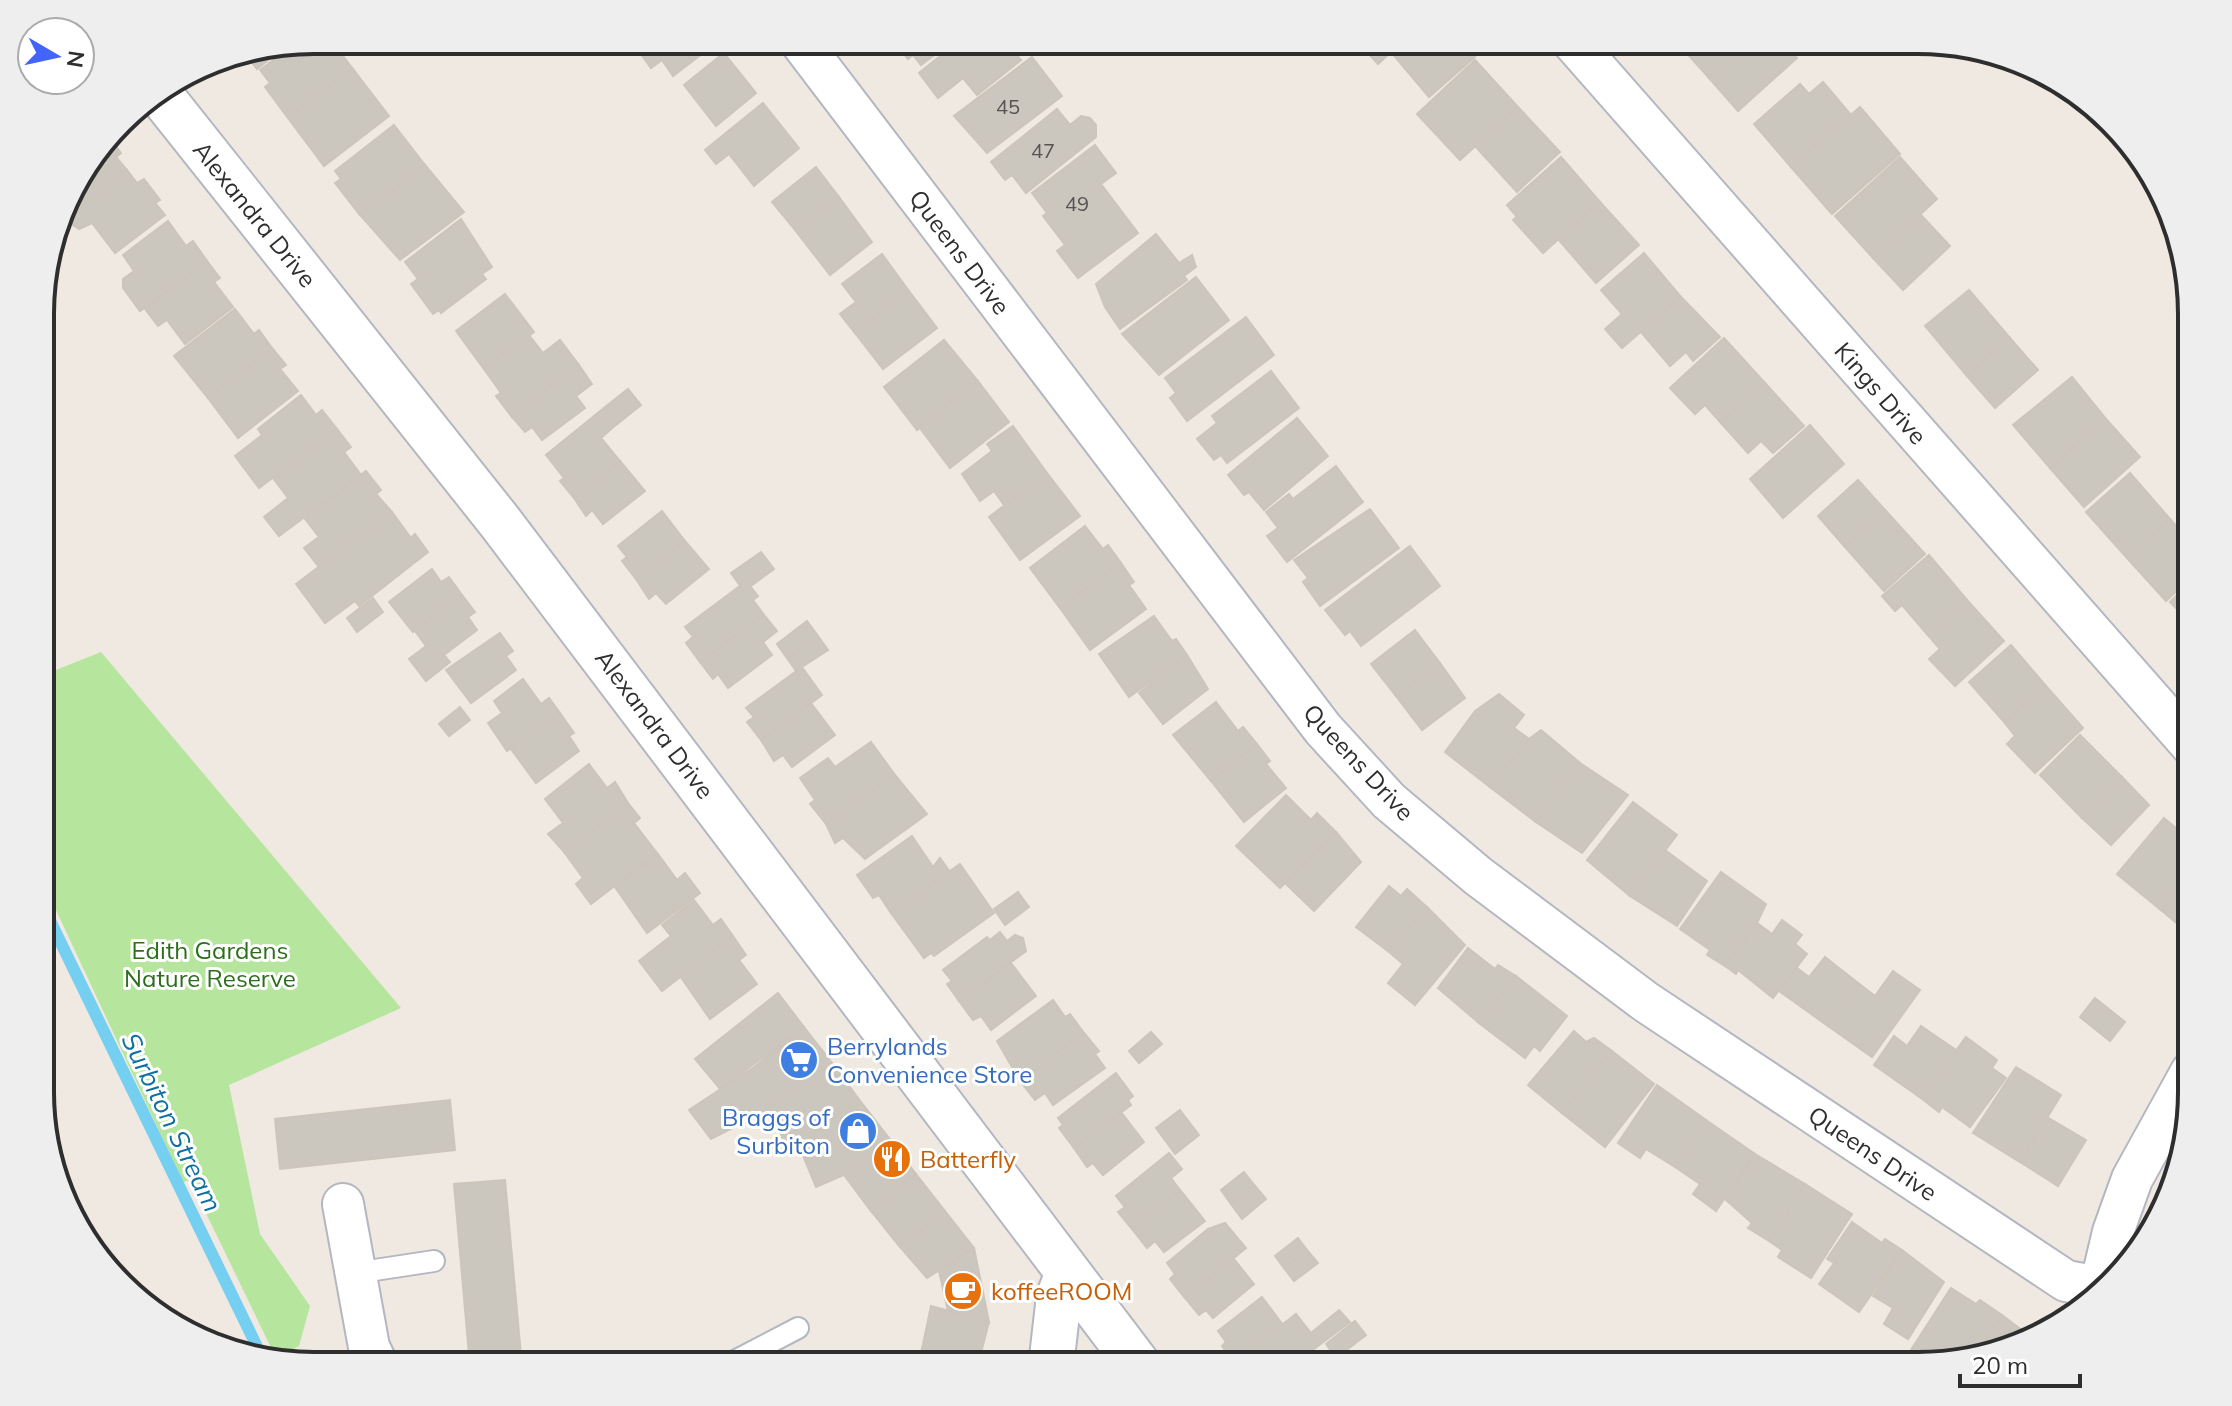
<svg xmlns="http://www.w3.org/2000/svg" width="2232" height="1406" font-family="Mulish,sans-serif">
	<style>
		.green { fill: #b6e59e }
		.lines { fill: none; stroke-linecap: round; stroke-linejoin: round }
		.stream { stroke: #75cff0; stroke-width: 12 }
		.building { fill: #cbc7bf; stroke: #cbc5ba; stroke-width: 2 }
		.service-casing { stroke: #b4b7c1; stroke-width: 24 }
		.minor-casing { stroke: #b4b7c1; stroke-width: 44 }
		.tertiary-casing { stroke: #b4b7c1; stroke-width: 48 }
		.service { stroke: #fff; stroke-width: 20 }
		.minor { stroke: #fff; stroke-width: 40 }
		.tertiary { stroke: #fff; stroke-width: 44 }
		.labels { text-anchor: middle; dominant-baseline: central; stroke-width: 6; stroke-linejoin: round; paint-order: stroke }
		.number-label { font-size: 20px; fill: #555452 }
		.street-label { font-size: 24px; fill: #2e2e2e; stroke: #fff }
		.park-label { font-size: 24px; fill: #2c6e1b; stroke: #fff }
		.shop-label { font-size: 24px; fill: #366cbe; stroke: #fff; text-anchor: start }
		.food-label { font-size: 24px; fill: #c56008; stroke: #fff; text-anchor: start }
		.water-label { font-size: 26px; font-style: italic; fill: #0d6fa3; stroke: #fff }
		.rim { fill: none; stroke: #2e2e2e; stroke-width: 4 }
	</style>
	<rect width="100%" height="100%" fill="#efe9e1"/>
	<!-- green -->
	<path class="green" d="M 101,652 L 401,1008 L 229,1085 L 260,1234 L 310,1306 L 299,1346 L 276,1358 L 190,1180 L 183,1182 L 42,880 L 42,657 L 51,672 Z"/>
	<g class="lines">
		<!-- stream -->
		<path class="stream" d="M 42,904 L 263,1359"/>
	</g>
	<!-- building -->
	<g class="building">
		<path d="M 314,40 L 337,40 L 333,43 L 353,69 L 288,118 L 265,87 L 270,83 L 260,70 L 295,44 Z"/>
		<path d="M 643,40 L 714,40 L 716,43 L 673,76 L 662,60 L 651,68 L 635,46 Z"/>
		<path d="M 893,40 L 954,40 L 921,65 L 913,55 L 908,59 Z"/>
		<path d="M 960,40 L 1005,40 L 1021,60 L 977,95 L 963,78 L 938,98 L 919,73 Z"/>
		<path d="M 1356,40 L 1404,40 L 1378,64 Z"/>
		<path d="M 1404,40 L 1459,40 L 1475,57 L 1429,97 L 1391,52 Z"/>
		<path d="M 1675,40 L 1751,40 L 1709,78 Z"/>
		<path d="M 1751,40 L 1781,40 L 1797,58 L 1738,111 L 1709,78 Z"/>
		<path d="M 287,45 L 257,69 L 245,54 Z"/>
		<path d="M 724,53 L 756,93 L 716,126 L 684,85 Z"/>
		<path d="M 1032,57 L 1062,96 L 987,153 L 954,116 Z"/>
		<path d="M 1475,60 L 1518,107 L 1460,160 L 1417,114 Z"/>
		<path d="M 353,69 L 389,116 L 324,166 L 288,118 Z"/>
		<path d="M 1823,82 L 1851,115 L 1791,167 L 1754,124 L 1800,84 L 1809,94 Z"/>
		<path d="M 763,103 L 799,148 L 754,186 L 729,154 L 716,164 L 705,150 Z"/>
		<path d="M 1518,107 L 1560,152 L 1517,192 L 1475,146 Z"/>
		<path d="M 1860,107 L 1900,154 L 1832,214 L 1791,167 Z"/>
		<path d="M 1057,109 L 1070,125 L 1081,116 L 1090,118 L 1096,125 L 1096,137 L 1026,193 L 1012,175 L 1005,180 L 991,162 Z"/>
		<path d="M 394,125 L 425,165 L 360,215 L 335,183 L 341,179 L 335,171 Z"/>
		<path d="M 110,138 L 121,153 L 116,157 L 127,170 L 73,211 L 66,202 L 68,192 Z"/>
		<path d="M 1095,145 L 1116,173 L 1101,184 L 1138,233 L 1078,278 L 1057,251 L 1065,245 L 1043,216 L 1047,213 L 1032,193 Z"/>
		<path d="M 1561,157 L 1600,202 L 1543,253 L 1513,220 L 1517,217 L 1507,205 Z"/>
		<path d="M 1900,157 L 1937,199 L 1873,258 L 1835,216 Z"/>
		<path d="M 425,165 L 464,212 L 400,260 L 360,215 Z"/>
		<path d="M 816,167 L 839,197 L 795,230 L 772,202 Z"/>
		<path d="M 127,170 L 137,183 L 144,179 L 160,200 L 155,203 L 165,215 L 115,253 L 92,223 L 79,229 L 73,225 L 70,216 Z"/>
		<path d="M 839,197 L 872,242 L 830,275 L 795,230 Z"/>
		<path d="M 1600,202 L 1639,245 L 1596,283 L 1558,239 Z"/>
		<path d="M 1920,214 L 1950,246 L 1903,290 L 1873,258 Z"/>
		<path d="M 461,219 L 492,267 L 482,274 L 486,279 L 441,313 L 439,310 L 433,314 L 411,284 L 418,279 L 405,262 Z"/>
		<path d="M 168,221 L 186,246 L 193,241 L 207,261 L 140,311 L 123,288 L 123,279 L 134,271 L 123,255 Z"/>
		<path d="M 1156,234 L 1179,263 L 1192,255 L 1196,267 L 1184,276 L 1187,280 L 1120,329 L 1105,307 L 1096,284 Z"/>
		<path d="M 1644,253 L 1681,297 L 1622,348 L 1605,329 L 1622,314 L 1601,290 Z"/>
		<path d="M 882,254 L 909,291 L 855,333 L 840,314 L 856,302 L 842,284 Z"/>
		<path d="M 207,261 L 220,278 L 214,282 L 233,307 L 185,344 L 167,320 L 158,326 L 145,309 Z"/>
		<path d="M 1196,277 L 1229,320 L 1159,375 L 1122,334 Z"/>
		<path d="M 1969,290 L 2010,338 L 1967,376 L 1925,326 Z"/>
		<path d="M 909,291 L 937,328 L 883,369 L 855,333 Z"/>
		<path d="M 505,294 L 534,332 L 484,369 L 456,331 Z"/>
		<path d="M 1681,297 L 1720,337 L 1693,361 L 1686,352 L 1670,366 L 1641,332 Z"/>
		<path d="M 235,309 L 254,334 L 259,330 L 272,348 L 208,398 L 174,356 Z"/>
		<path d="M 1246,317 L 1274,355 L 1187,421 L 1170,398 L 1176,393 L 1165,378 Z"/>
		<path d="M 529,335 L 543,353 L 560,340 L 579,365 L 512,417 L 496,396 L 501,393 L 484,369 Z"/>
		<path d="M 1724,338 L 1765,383 L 1721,423 L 1705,405 L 1695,414 L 1670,388 Z"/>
		<path d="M 2010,338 L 2038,370 L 1995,408 L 1967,376 Z"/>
		<path d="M 944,340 L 978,381 L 917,430 L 884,387 Z"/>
		<path d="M 272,348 L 286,365 L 280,369 L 298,391 L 238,438 L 208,398 Z"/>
		<path d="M 579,365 L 592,384 L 576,396 L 585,408 L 542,440 L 532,427 L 525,432 L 512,417 Z"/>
		<path d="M 1271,371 L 1299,408 L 1227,463 L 1221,455 L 1214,460 L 1197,439 L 1217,423 L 1212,416 Z"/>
		<path d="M 2072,377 L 2106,419 L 2050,468 L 2013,425 Z"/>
		<path d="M 978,381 L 1009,422 L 950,468 L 919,427 Z"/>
		<path d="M 1765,383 L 1804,426 L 1773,453 L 1761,441 L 1748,453 L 1721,423 Z"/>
		<path d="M 628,389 L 641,405 L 617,424 L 604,408 Z"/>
		<path d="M 301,395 L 316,415 L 322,410 L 337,429 L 259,488 L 235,456 L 262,435 L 258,429 Z"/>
		<path d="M 604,408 L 617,424 L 601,438 L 620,461 L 574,498 L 560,481 L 564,478 L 546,455 Z"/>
		<path d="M 1297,418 L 1328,456 L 1264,510 L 1249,492 L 1244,495 L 1228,475 Z"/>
		<path d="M 2106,419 L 2140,457 L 2084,507 L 2050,468 Z"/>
		<path d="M 1810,425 L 1844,464 L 1783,518 L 1750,479 Z"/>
		<path d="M 1013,426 L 1047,473 L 1004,505 L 994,491 L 980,501 L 962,474 L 992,451 L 987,444 Z"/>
		<path d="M 337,429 L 351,447 L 344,452 L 361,475 L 279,536 L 264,517 L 288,498 L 273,478 Z"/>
		<path d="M 620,461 L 645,491 L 603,524 L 592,510 L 586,516 L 574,498 Z"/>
		<path d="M 1336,466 L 1363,502 L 1287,562 L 1267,536 L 1278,528 L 1266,512 L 1289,494 L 1293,499 Z"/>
		<path d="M 366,471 L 381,490 L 376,494 L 392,512 L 319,567 L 304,548 L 319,537 L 305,519 Z"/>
		<path d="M 1047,473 L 1080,516 L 1020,560 L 989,517 Z"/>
		<path d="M 2130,473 L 2170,519 L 2127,558 L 2086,512 Z"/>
		<path d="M 1858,480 L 1886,511 L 1845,547 L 1818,516 Z"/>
		<path d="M 1370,509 L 1399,548 L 1320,606 L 1303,582 L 1308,578 L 1294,560 Z"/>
		<path d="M 662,511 L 685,541 L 636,579 L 622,561 L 627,557 L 618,546 Z"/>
		<path d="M 1886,511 L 1925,554 L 1884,591 L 1845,547 Z"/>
		<path d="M 392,512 L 411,538 L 415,534 L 428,552 L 359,606 L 355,601 L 325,623 L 296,584 Z"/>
		<path d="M 2170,519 L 2191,543 L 2191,577 L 2166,601 L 2127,558 Z"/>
		<path d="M 1085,526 L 1103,549 L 1108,545 L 1121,563 L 1060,608 L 1030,568 Z"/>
		<path d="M 685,541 L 709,569 L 666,604 L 656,593 L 649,599 L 636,579 Z"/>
		<path d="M 1410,546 L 1440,586 L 1361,646 L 1350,631 L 1345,635 L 1325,610 Z"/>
		<path d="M 761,552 L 774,569 L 744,591 L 731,573 Z"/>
		<path d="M 1929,555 L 1967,600 L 1927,634 L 1902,605 L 1895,611 L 1882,596 Z"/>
		<path d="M 1121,563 L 1134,582 L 1129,585 L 1146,609 L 1090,650 L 1060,608 Z"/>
		<path d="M 432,569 L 441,582 L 449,577 L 462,595 L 413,632 L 389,602 Z"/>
		<path d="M 2191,581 L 2191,624 L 2170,602 Z"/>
		<path d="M 740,586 L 744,591 L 750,586 L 758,596 L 753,600 L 764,615 L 700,662 L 686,643 L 693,637 L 685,627 Z"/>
		<path d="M 462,595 L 475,612 L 468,617 L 477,630 L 444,655 L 450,662 L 426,681 L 409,659 L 426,646 L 415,631 Z"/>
		<path d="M 373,598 L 383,612 L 357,632 L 347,618 Z"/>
		<path d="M 1967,600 L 2004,641 L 1955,686 L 1929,659 L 1940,649 L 1927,634 Z"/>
		<path d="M 764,615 L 777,631 L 763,642 L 772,655 L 728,688 L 718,674 L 713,679 L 700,662 Z"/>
		<path d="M 1154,616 L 1172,641 L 1176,639 L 1187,655 L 1129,697 L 1099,654 Z"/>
		<path d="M 807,621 L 818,636 L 787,658 L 777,644 Z"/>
		<path d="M 1415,630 L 1440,663 L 1396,696 L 1371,664 Z"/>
		<path d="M 500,633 L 513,651 L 506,656 L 516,670 L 471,703 L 446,670 Z"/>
		<path d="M 818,636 L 828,650 L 796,671 L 787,658 Z"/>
		<path d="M 2011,645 L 2046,686 L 2005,723 L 1969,682 Z"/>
		<path d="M 1187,655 L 1208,689 L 1163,724 L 1139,693 Z"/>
		<path d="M 1440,663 L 1465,698 L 1422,730 L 1396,696 Z"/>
		<path d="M 802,667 L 822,695 L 761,740 L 747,722 L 754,717 L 746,708 Z"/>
		<path d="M 523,679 L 541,704 L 549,698 L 560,713 L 507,751 L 488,723 L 502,713 L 494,701 Z"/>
		<path d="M 2046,686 L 2083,728 L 2035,773 L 2007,744 L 2015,736 L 2005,723 Z"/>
		<path d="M 1499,694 L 1524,715 L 1514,728 L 1529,739 L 1490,787 L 1445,752 L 1475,711 Z"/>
		<path d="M 1216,702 L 1238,731 L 1243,727 L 1257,744 L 1211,781 L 1173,735 Z"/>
		<path d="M 811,703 L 835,735 L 792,767 L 783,755 L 774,761 L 761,740 Z"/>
		<path d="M 460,707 L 470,720 L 449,736 L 439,724 Z"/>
		<path d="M 560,713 L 574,733 L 569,736 L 579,751 L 536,783 L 511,749 Z"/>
		<path d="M 1541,730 L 1580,763 L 1536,822 L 1490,787 L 1529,739 Z"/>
		<path d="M 2080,735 L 2122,777 L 2082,818 L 2040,775 Z"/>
		<path d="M 871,742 L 895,775 L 826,824 L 810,804 L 815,800 L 800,778 L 828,758 L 835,767 Z"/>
		<path d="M 1257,744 L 1270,761 L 1266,764 L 1286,788 L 1244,822 L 1211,781 Z"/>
		<path d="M 1580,763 L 1628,795 L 1582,853 L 1536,822 Z"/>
		<path d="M 589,764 L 607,788 L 615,782 L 628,803 L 564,852 L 548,834 L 563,823 L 545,799 Z"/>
		<path d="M 895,775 L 927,814 L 865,859 L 843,838 L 835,843 L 826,824 Z"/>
		<path d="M 2122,777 L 2149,805 L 2111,845 L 2082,818 Z"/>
		<path d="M 1286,795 L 1311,820 L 1317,813 L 1336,832 L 1280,888 L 1236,846 Z"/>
		<path d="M 1633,802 L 1677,835 L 1630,896 L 1587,860 Z"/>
		<path d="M 628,803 L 640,818 L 634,823 L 657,853 L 591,904 L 576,884 L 583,878 L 564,852 Z"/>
		<path d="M 2164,818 L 2191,841 L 2191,874 L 2161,910 L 2117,874 Z"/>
		<path d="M 1336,832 L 1361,862 L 1314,911 L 1285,883 Z"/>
		<path d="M 912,836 L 933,867 L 940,858 L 950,872 L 891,913 L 879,895 L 873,898 L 857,875 Z"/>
		<path d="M 1665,850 L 1707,881 L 1677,926 L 1630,896 Z"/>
		<path d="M 658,854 L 677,880 L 685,873 L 700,893 L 647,933 L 615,887 Z"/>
		<path d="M 960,864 L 994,913 L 934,956 L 931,953 L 924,958 L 891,913 Z"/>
		<path d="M 1721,872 L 1766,904 L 1757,923 L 1725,966 L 1707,955 L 1710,950 L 1680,929 Z"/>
		<path d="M 2191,874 L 2191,935 L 2161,910 Z"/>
		<path d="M 1389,886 L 1401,896 L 1407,889 L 1427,907 L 1389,952 L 1356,927 Z"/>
		<path d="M 1018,892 L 1029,907 L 1005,925 L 994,909 Z"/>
		<path d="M 694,900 L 713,925 L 721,919 L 733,936 L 662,991 L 639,961 L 671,936 L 662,925 Z"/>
		<path d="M 1427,907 L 1465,945 L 1415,1005 L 1388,983 L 1403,964 L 1389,952 Z"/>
		<path d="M 1782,920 L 1802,935 L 1795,944 L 1807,954 L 1773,998 L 1738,970 L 1736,974 L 1725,966 L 1757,923 L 1772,934 Z"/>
		<path d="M 1000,932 L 1007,941 L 1015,935 L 1023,938 L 1026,951 L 959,1001 L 947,984 L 952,981 L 943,970 L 987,937 L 990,940 Z"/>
		<path d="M 733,936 L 746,955 L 739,960 L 757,984 L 710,1019 L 680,976 Z"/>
		<path d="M 1468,948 L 1495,969 L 1498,965 L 1516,976 L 1479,1023 L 1438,988 Z"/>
		<path d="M 1825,957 L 1858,983 L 1828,1026 L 1779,991 L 1797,968 L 1809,977 Z"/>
		<path d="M 1011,963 L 1036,996 L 991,1030 L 981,1016 L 973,1020 L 959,1001 Z"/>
		<path d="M 1893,971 L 1920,990 L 1872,1057 L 1828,1026 L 1858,983 L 1875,996 Z"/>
		<path d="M 1516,976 L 1567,1016 L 1540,1051 L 1534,1046 L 1525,1058 L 1479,1023 Z"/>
		<path d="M 778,993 L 804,1027 L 720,1089 L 695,1059 Z"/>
		<path d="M 2095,998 L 2125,1022 L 2110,1041 L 2080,1017 Z"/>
		<path d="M 1053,1000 L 1065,1017 L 1070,1014 L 1084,1033 L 1020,1081 L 997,1041 Z"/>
		<path d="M 1921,1026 L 1956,1050 L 1921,1098 L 1874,1065 L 1894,1036 L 1907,1046 Z"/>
		<path d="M 804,1027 L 832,1063 L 785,1101 L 711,1139 L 689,1110 L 754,1067 Z"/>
		<path d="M 1574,1031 L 1586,1042 L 1594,1038 L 1612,1051 L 1562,1113 L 1528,1085 Z"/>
		<path d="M 1151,1032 L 1162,1044 L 1139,1063 L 1129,1051 Z"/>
		<path d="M 1084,1033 L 1099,1051 L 1095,1054 L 1105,1068 L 1053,1105 L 1045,1093 L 1035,1100 L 1020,1081 Z"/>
		<path d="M 1966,1037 L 1997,1060 L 1992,1068 L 2006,1078 L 1970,1127 L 1942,1107 L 1939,1112 L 1921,1098 Z"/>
		<path d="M 1612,1051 L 1654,1084 L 1605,1147 L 1562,1113 Z"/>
		<path d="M 832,1063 L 858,1098 L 815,1136 L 789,1152 L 769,1109 Z"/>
		<path d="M 2016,1067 L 2061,1095 L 2020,1162 L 1973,1133 Z"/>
		<path d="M 1116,1073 L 1133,1096 L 1128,1100 L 1131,1105 L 1074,1148 L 1059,1128 L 1063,1125 L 1058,1118 Z"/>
		<path d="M 1657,1085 L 1706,1120 L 1675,1167 L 1646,1149 L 1640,1158 L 1618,1143 Z"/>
		<path d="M 858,1098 L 889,1138 L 844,1175 L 816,1187 L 799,1146 Z"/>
		<path d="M 450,1100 L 455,1150 L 280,1169 L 275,1119 Z"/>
		<path d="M 1180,1110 L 1189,1122 L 1165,1140 L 1156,1128 Z"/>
		<path d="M 1121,1112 L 1144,1142 L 1103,1175 L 1093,1163 L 1087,1167 L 1074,1148 Z"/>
		<path d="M 2047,1117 L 2086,1140 L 2058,1186 L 2020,1162 Z"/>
		<path d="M 1706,1120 L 1755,1154 L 1716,1211 L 1693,1194 L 1700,1184 L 1675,1167 Z"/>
		<path d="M 1189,1122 L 1199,1135 L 1175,1154 L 1165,1140 Z"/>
		<path d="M 889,1138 L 916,1174 L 871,1211 L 844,1175 Z"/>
		<path d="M 1169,1153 L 1182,1169 L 1171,1178 L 1180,1190 L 1132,1229 L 1118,1212 L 1125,1207 L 1116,1196 Z"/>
		<path d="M 1755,1154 L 1805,1184 L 1769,1241 L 1748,1228 L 1752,1223 L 1726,1200 Z"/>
		<path d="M 1244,1172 L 1255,1186 L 1231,1204 L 1221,1190 Z"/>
		<path d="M 916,1174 L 945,1211 L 900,1247 L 871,1211 Z"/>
		<path d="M 505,1180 L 522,1366 L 470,1366 L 454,1184 Z"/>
		<path d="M 1805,1184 L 1852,1214 L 1811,1278 L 1778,1257 L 1782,1250 L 1769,1241 Z"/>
		<path d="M 1255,1186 L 1266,1199 L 1242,1219 L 1231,1204 Z"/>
		<path d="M 1180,1190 L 1205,1221 L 1164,1252 L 1155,1241 L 1147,1248 L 1132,1229 Z"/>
		<path d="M 945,1211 L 974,1248 L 927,1278 L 900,1247 Z"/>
		<path d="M 1852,1222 L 1882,1243 L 1885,1239 L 1902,1250 L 1859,1312 L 1819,1284 L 1834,1263 L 1827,1259 Z"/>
		<path d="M 1225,1223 L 1246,1248 L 1185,1298 L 1170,1279 L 1175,1274 L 1167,1263 L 1208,1229 Z"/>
		<path d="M 1298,1238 L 1307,1250 L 1284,1268 L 1275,1256 Z"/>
		<path d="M 974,1248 L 989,1322 L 948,1311 L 939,1271 Z"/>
		<path d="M 1307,1250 L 1318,1263 L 1294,1281 L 1284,1268 Z"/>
		<path d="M 1902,1250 L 1944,1282 L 1908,1339 L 1884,1324 L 1893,1308 L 1873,1296 Z"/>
		<path d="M 1233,1258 L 1254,1284 L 1213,1318 L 1206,1310 L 1199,1315 L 1185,1298 Z"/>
		<path d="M 1951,1288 L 1976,1304 L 1980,1300 L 2002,1315 L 1980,1352 L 1935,1365 L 1911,1350 Z"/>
		<path d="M 1262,1297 L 1283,1325 L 1234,1362 L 1222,1346 L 1226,1342 L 1218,1331 Z"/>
		<path d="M 931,1306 L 989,1322 L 978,1364 L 922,1349 Z"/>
		<path d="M 1339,1310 L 1350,1322 L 1291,1366 L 1236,1366 L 1234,1362 L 1296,1314 L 1311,1333 Z"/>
		<path d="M 2002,1315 L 2031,1337 L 1980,1352 Z"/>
		<path d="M 1355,1321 L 1366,1335 L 1336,1358 L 1326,1344 Z"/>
		<path d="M 922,1349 L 978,1364 L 977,1366 L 918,1366 Z"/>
	</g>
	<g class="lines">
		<defs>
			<g id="service">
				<path d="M 355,1273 L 434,1261"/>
				<path d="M 725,1366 L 798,1328"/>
			</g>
			<g id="minor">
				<path d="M 799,40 L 1323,729 L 1389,801 L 1478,876 L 1646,1002 L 2066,1281 L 2100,1287"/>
				<path d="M 1571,40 L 2191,745"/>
				<path d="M 343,1204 L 369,1347 L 378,1366"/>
				<path d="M 2100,1287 L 2113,1232 L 2132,1179 L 2191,1072"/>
			</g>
			<g id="tertiary">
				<path d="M 158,92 L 500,522 L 1139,1366"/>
				<path d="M 1051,1366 L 1059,1296 L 1067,1275"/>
			</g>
		</defs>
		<!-- service casing -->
		<use href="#service" class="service-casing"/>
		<!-- minor casing -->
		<use href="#minor" class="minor-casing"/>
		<!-- tertiary casing -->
		<use href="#tertiary" class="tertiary-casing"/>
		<!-- service -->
		<use href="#service" class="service"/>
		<!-- minor -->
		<use href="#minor" class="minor"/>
		<!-- tertiary -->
		<use href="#tertiary" class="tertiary"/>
	</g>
	<!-- icons -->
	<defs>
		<symbol id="supermarket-disc" viewBox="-11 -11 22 22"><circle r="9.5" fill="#3f7fe0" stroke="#fff"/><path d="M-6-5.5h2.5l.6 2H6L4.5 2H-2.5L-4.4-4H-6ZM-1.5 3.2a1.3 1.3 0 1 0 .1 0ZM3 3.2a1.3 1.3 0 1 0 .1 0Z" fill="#fff"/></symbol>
		<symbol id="shop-disc" viewBox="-11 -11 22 22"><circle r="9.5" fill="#3f7fe0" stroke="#fff"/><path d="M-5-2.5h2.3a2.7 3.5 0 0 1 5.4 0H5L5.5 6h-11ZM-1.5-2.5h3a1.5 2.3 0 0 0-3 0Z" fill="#fff"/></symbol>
		<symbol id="restaurant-disc" viewBox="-11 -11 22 22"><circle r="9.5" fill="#e8710a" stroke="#fff"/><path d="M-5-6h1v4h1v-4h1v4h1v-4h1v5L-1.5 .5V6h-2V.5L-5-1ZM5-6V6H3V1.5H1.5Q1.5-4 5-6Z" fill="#fff"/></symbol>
		<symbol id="cafe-disc" viewBox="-11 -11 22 22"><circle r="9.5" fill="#e8710a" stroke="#fff"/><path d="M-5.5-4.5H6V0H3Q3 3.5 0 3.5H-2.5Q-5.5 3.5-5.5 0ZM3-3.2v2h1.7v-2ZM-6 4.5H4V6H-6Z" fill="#fff"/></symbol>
	</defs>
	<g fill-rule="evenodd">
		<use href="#supermarket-disc" x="777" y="1038" width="44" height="44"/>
		<use href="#shop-disc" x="836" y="1109" width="44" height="44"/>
		<use href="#restaurant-disc" x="870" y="1137" width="44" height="44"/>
		<use href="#cafe-disc" x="941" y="1269" width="44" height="44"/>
	</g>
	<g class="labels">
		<!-- number labels -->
		<g class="number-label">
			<text x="1008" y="106">45</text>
			<text x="1043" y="150">47</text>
			<text x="1077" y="203">49</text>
		</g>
		<!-- street labels -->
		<g class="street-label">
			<text transform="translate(255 214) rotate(51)">Alexandra Drive</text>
			<text transform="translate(960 252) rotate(53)">Queens Drive</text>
			<text transform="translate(1881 393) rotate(49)">Kings Drive</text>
			<text transform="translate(655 724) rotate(53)">Alexandra Drive</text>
			<text transform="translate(1359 762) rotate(47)">Queens Drive</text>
			<text transform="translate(1873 1153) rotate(34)">Queens Drive</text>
		</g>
		<!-- park labels -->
		<g class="park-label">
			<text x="210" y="950">Edith Gardens<tspan x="210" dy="28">Nature Reserve</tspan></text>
		</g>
		<!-- shop labels -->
		<g class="shop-label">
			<text x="827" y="1046">Berrylands<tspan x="827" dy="28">Convenience Store</tspan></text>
			<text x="830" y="1117" text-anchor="end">Braggs of<tspan x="830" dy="28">Surbiton</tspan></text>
		</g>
		<!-- food labels -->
		<g class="food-label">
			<text x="920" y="1159">Batterfly</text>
			<text x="991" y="1291">koffeeROOM</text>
		</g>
		<!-- water labels -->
		<g class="water-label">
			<text transform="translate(172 1122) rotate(64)">Surbiton Stream</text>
		</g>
	</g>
	<!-- crop -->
	<path d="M0 0H2232V1406H0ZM314 54H1918A260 260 0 0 1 2178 314V1092A260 260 0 0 1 1918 1352H314A260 260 0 0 1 54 1092V314A260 260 0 0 1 314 54Z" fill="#eee" fill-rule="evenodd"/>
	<path class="rim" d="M314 54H1918A260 260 0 0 1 2178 314V1092A260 260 0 0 1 1918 1352H314A260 260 0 0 1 54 1092V314A260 260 0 0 1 314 54Z"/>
	<!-- north arrow -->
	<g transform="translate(56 56) rotate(99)"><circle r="38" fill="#ffffff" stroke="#ababab" stroke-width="2"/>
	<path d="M0-6L14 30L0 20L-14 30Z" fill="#4264fb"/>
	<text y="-12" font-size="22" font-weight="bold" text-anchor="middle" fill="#2e2e2e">N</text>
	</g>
	<!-- scale -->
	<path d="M1960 1374v12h120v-12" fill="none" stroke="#2e2e2e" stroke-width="4"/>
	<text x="1972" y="1374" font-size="24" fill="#2e2e2e" stroke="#ffffff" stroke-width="6" paint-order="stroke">20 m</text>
</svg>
